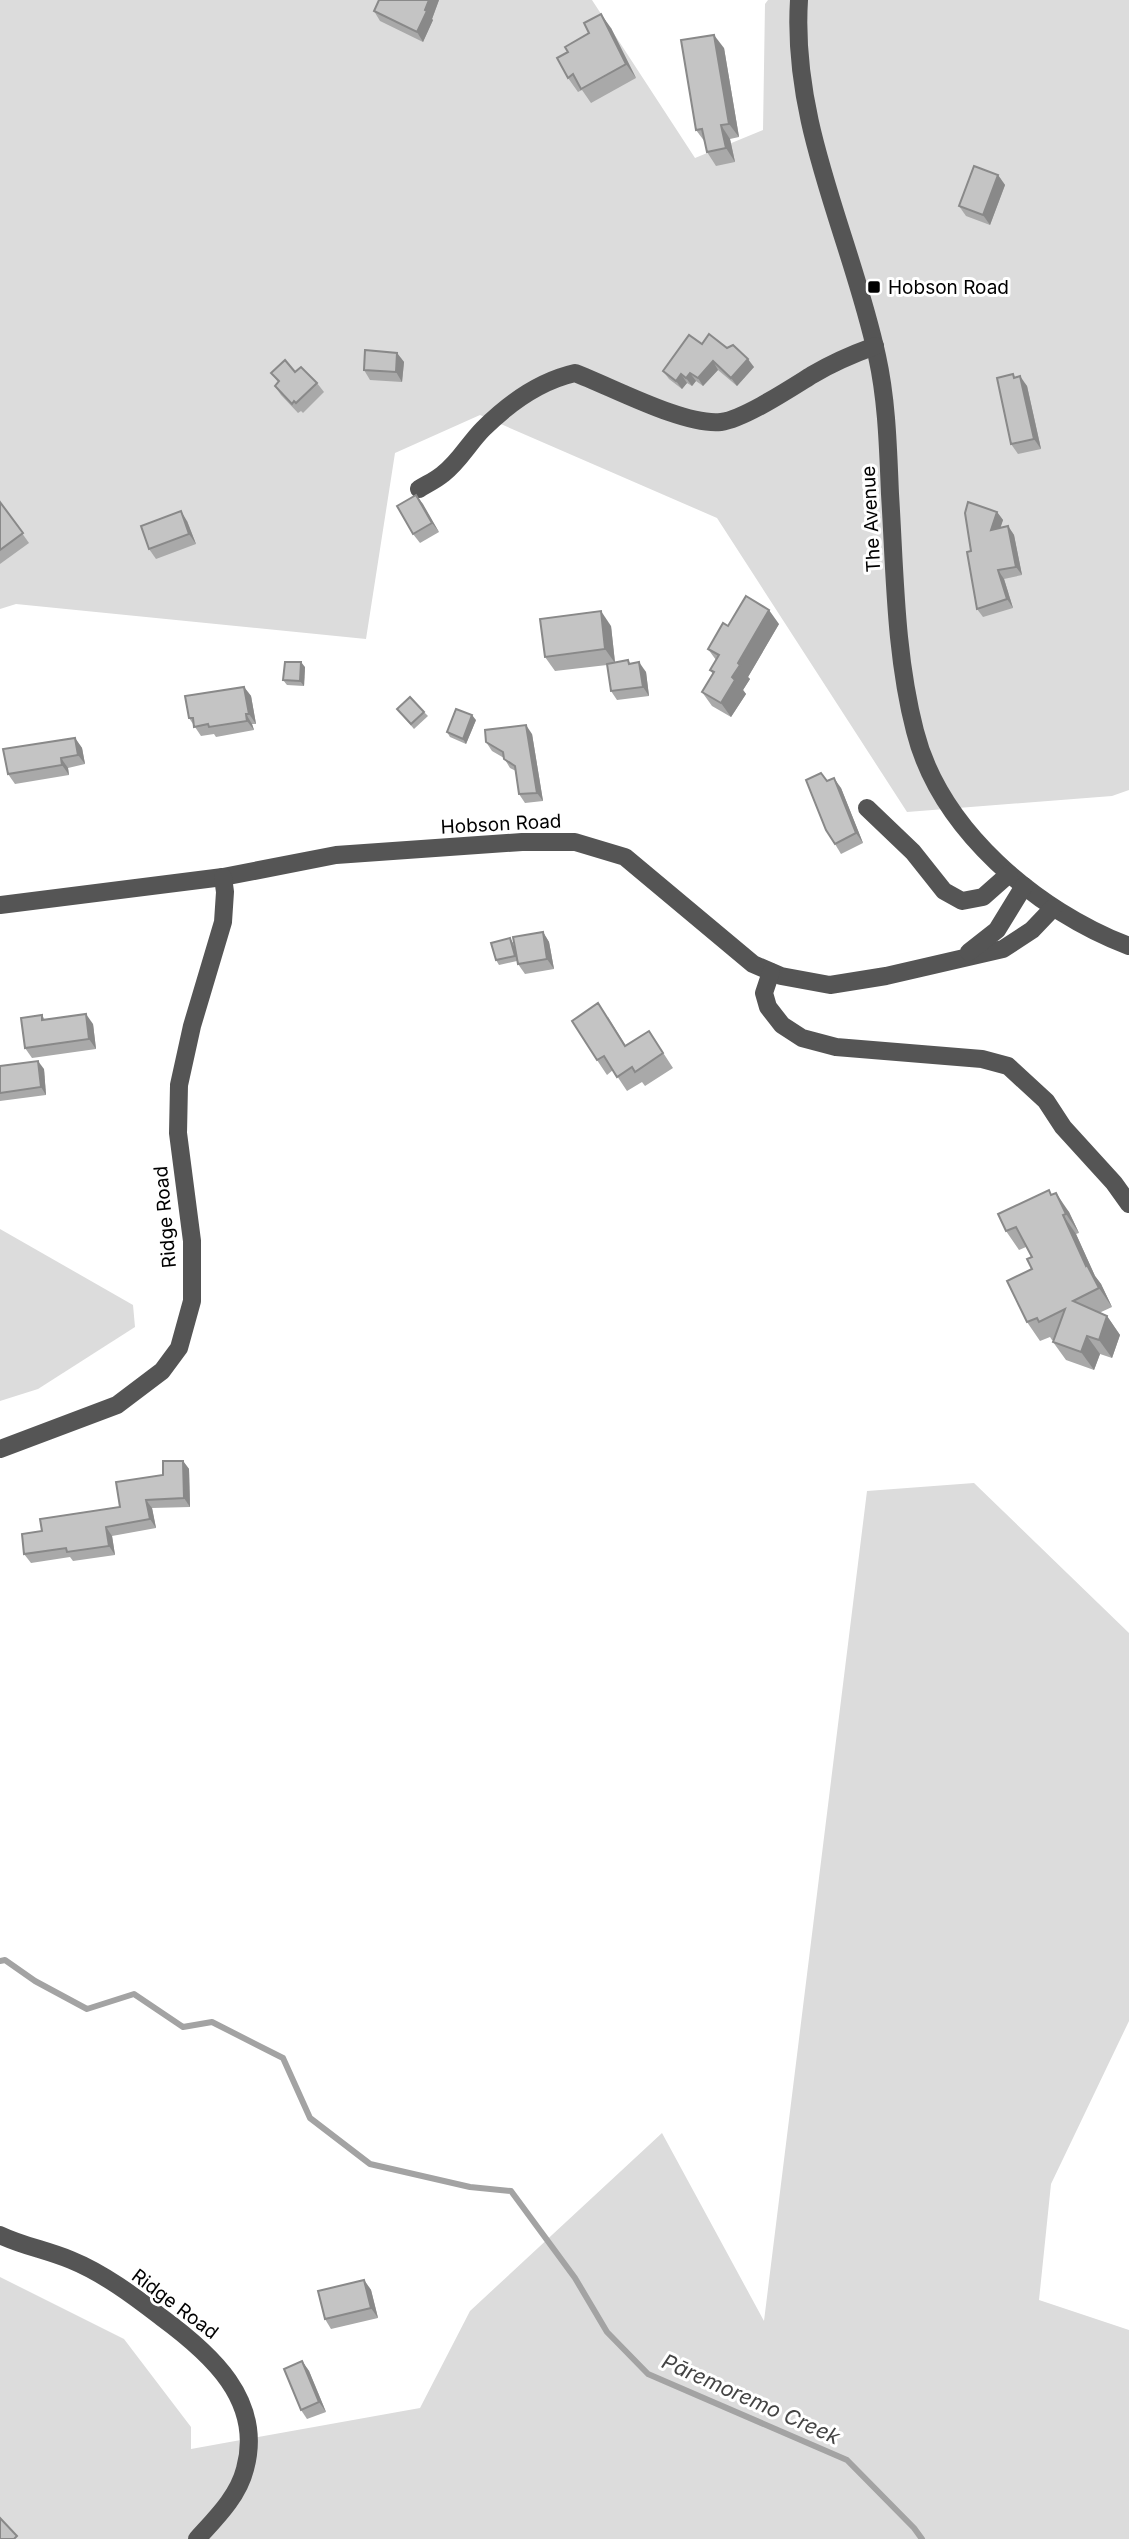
<svg xmlns="http://www.w3.org/2000/svg" width="1129" height="2539" font-family="Inter,sans-serif">
	<style>
		.green { fill: #dcdcdc }
		.lines { fill: none; stroke-linecap: round; stroke-linejoin: round }
		.stream { stroke: #a3a3a3; stroke-width: 6 }
		.minor { stroke: #555; stroke-width: 18 }
		.wall { fill: #a9a9a9 }
		.shaded-wall { fill: #898989 }
		.building { fill: #c4c4c4; stroke: #898989; stroke-width: 2 }
		.poi-dot { fill: #000; stroke: #fff; stroke-width: 2.5 }
		.labels { text-anchor: middle; dominant-baseline: central; stroke-width: 6; stroke-linejoin: round; paint-order: stroke }
		.poi-label { font-size: 19px; fill: #000; stroke: #fff; text-anchor: start }
		.street-label { font-size: 19px; fill: #000; stroke: #fff }
		.water-label { font-size: 21px; font-style: italic; fill: #444; stroke: #fff }
	</style>
	<rect width="100%" height="100%" fill="#fff"/>
	<!-- green -->
	<g class="green">
		<path d="M 0,0 L 592,0 L 695,158 L 763,130 L 765,4 L 768,0 L 1129,0 L 1129,790 L 1112,796 L 907,812 L 717,518 L 480,415 L 395,453 L 366,639 L 16,604 L 0,609 Z"/>
		<path d="M 0,1229 L 133,1305 L 135,1327 L 38,1389 L 0,1401 Z"/>
		<path d="M 974,1483 L 1129,1633 L 1129,2021 L 1051,2184 L 1039,2300 L 1129,2330 L 1129,2539 L 0,2539 L 0,2277 L 124,2339 L 191,2427 L 191,2449 L 420,2408 L 470,2311 L 662,2133 L 764,2321 L 867,1491 Z"/>
	</g>
	<g class="lines">
		<!-- stream -->
		<path class="stream" d="M 0,1961 L 5,1960 L 35,1981 L 87,2009 L 134,1994 L 183,2027 L 212,2022 L 283,2058 L 310,2118 L 370,2164 L 470,2187 L 511,2191 L 575,2278 L 607,2332 L 648,2374 L 847,2460 L 914,2528 L 922,2539"/>
		<!-- minor -->
		<g class="minor">
			<path d="M 799,0 C 791,126 851,236 877,356 C 887,401 888,448 890,494 C 895,573 895,654 915,731 C 940,830 1037,911 1129,946"/>
			<path d="M 419,489 C 427,484 436,480 443,474 C 459,462 469,443 483,429 C 508,404 540,381 575,373 C 612,387 684,426 721,422 C 744,419 791,388 812,375 C 832,363 853,354 875,346"/>
			<path d="M 867,808 L 913,852 L 944,891 L 962,901 L 983,897 L 1009,874"/>
			<path d="M 0,905 L 223,877 L 336,855 L 522,842 L 575,842 L 625,857 L 753,964 L 781,976 L 830,985 L 886,976 L 1003,949 L 1032,930 L 1053,908"/>
			<path d="M 969,952 L 997,930 L 1024,886"/>
			<path d="M 771,972 L 764,993 L 768,1007 L 782,1025 L 802,1038 L 836,1047 L 982,1059 L 1008,1066 L 1046,1101 L 1063,1127 L 1114,1183 L 1129,1204"/>
			<path d="M 0,1449 L 117,1405 L 162,1371 L 179,1348 L 192,1301 L 192,1241 L 178,1133 L 179,1085 L 192,1026 L 223,922 L 225,892 L 223,877"/>
			<path d="M 0,2235 C 23,2246 47,2250 71,2260 C 103,2273 134,2296 161,2317 C 210,2353 264,2400 245,2469 C 238,2497 215,2519 197,2539"/>
		</g>
	</g>
	<!-- wall -->
	<g class="wall">
		<path d="M 379,0 L 439,0 L 432,19 L 433,20 L 423,42 L 380,21 L 374,11 Z"/>
		<path d="M 611,28 L 636,78 L 591,103 L 582,90 L 578,92 L 568,78 Z"/>
		<path d="M 724,48 L 739,137 L 730,139 L 735,162 L 716,166 L 707,152 L 705,142 L 696,130 Z"/>
		<path d="M 998,175 L 1005,185 L 990,225 L 966,216 L 959,206 Z"/>
		<path d="M 702,344 L 754,367 L 737,386 L 718,370 L 703,386 L 696,381 L 692,386 L 687,383 L 682,389 L 669,379 L 663,371 Z"/>
		<path d="M 397,353 L 404,362 L 402,382 L 370,380 L 364,370 Z"/>
		<path d="M 295,372 L 317,383 L 324,392 L 303,413 L 301,411 L 298,413 L 281,395 L 275,386 L 278,382 L 271,373 Z"/>
		<path d="M 1013,374 L 1015,377 L 1027,386 L 1041,449 L 1018,454 L 1011,444 Z"/>
		<path d="M 416,495 L 439,532 L 420,543 L 413,534 Z"/>
		<path d="M 0,502 L 29,543 L 0,564 Z"/>
		<path d="M 997,512 L 1003,520 L 1000,528 L 1008,526 L 1014,535 L 1022,575 L 1004,579 L 1013,608 L 983,617 L 977,609 L 971,551 Z"/>
		<path d="M 187,521 L 196,544 L 156,559 L 149,549 Z"/>
		<path d="M 779,624 L 748,677 L 750,679 L 743,690 L 746,694 L 731,717 L 712,706 L 702,692 L 713,674 L 710,670 L 716,660 L 708,649 L 728,626 Z"/>
		<path d="M 611,626 L 615,662 L 628,660 L 630,664 L 646,672 L 649,696 L 617,700 L 611,691 L 607,665 L 555,671 L 545,657 Z"/>
		<path d="M 305,667 L 304,686 L 287,685 L 283,680 Z"/>
		<path d="M 244,687 L 251,696 L 256,724 L 252,724 L 254,730 L 216,737 L 214,734 L 201,736 L 189,718 Z"/>
		<path d="M 397,709 L 424,712 L 428,716 L 414,729 Z"/>
		<path d="M 476,720 L 466,744 L 450,737 L 447,732 Z"/>
		<path d="M 532,734 L 543,801 L 525,803 L 519,794 L 516,771 L 510,768 L 504,758 L 492,751 L 486,742 Z"/>
		<path d="M 75,738 L 82,748 L 85,764 L 68,768 L 69,775 L 15,784 L 8,774 Z"/>
		<path d="M 827,781 L 841,788 L 863,843 L 841,854 L 835,844 Z"/>
		<path d="M 543,932 L 549,942 L 554,969 L 525,974 L 518,964 L 517,961 L 499,965 L 496,960 L 513,943 L 516,954 Z"/>
		<path d="M 42,1015 L 45,1020 L 93,1024 L 96,1049 L 32,1058 L 25,1048 Z"/>
		<path d="M 608,1017 L 626,1046 L 649,1031 L 673,1068 L 645,1086 L 642,1082 L 627,1091 L 613,1070 L 607,1075 L 597,1060 Z"/>
		<path d="M 0,1066 L 44,1069 L 46,1095 L 0,1101 Z"/>
		<path d="M 1052,1195 L 1069,1212 L 1079,1233 L 1076,1234 L 1095,1276 L 1101,1284 L 1112,1307 L 1099,1313 L 1107,1316 L 1120,1335 L 1112,1358 L 1100,1354 L 1094,1370 L 1066,1360 L 1053,1342 L 1054,1340 L 1052,1340 L 1050,1337 L 1040,1341 L 1027,1322 L 1032,1269 L 1032,1257 L 1026,1247 L 1019,1250 L 1006,1231 Z"/>
		<path d="M 183,1461 L 189,1469 L 190,1507 L 152,1508 L 156,1528 L 112,1536 L 115,1555 L 73,1561 L 70,1557 L 31,1563 L 24,1554 L 42,1531 L 120,1507 Z"/>
		<path d="M 364,2280 L 371,2290 L 378,2318 L 331,2329 L 325,2319 Z"/>
		<path d="M 302,2361 L 309,2371 L 326,2412 L 307,2419 L 301,2410 Z"/>
	</g>
	<!-- shaded-wall -->
	<g class="shaded-wall">
		<path d="M 429,0 L 439,0 L 432,19 L 433,20 L 423,42 L 417,32 Z"/>
		<path d="M 601,14 L 611,28 L 636,78 L 626,64 Z"/>
		<path d="M 714,35 L 724,48 L 739,137 L 729,124 Z"/>
		<path d="M 721,125 L 730,139 L 735,162 L 726,148 Z"/>
		<path d="M 998,175 L 1005,185 L 990,225 L 983,215 Z"/>
		<path d="M 397,353 L 404,362 L 402,382 L 396,372 Z"/>
		<path d="M 748,359 L 754,367 L 737,386 L 731,378 Z"/>
		<path d="M 713,361 L 718,370 L 703,386 L 698,378 Z"/>
		<path d="M 690,373 L 696,381 L 692,386 L 686,378 Z"/>
		<path d="M 681,374 L 687,383 L 682,389 L 676,381 Z"/>
		<path d="M 1020,376 L 1027,386 L 1041,449 L 1034,439 Z"/>
		<path d="M 416,495 L 423,504 L 439,532 L 432,523 Z"/>
		<path d="M 181,511 L 187,521 L 196,544 L 189,534 Z"/>
		<path d="M 997,512 L 1003,520 L 997,538 L 991,530 Z"/>
		<path d="M 1008,526 L 1014,535 L 1022,575 L 1016,567 Z"/>
		<path d="M 998,570 L 1004,579 L 1013,608 L 1007,599 Z"/>
		<path d="M 769,610 L 779,624 L 748,677 L 750,679 L 743,690 L 746,694 L 731,717 L 721,703 L 738,663 Z"/>
		<path d="M 601,611 L 611,626 L 615,663 L 605,649 Z"/>
		<path d="M 301,662 L 305,667 L 304,686 L 300,681 Z"/>
		<path d="M 639,662 L 646,672 L 649,696 L 643,687 Z"/>
		<path d="M 244,687 L 251,696 L 256,724 L 249,714 Z"/>
		<path d="M 246,714 L 252,724 L 254,730 L 247,721 Z"/>
		<path d="M 472,715 L 476,720 L 466,744 L 463,739 Z"/>
		<path d="M 526,725 L 532,734 L 543,801 L 537,793 Z"/>
		<path d="M 75,738 L 82,748 L 85,764 L 78,755 Z"/>
		<path d="M 61,758 L 68,768 L 69,775 L 62,765 Z"/>
		<path d="M 834,778 L 841,788 L 863,843 L 856,833 Z"/>
		<path d="M 543,932 L 549,942 L 554,969 L 547,959 Z"/>
		<path d="M 510,938 L 513,943 L 518,960 L 515,956 Z"/>
		<path d="M 86,1014 L 93,1024 L 96,1049 L 89,1039 Z"/>
		<path d="M 38,1061 L 44,1069 L 46,1095 L 41,1087 Z"/>
		<path d="M 1056,1193 L 1069,1212 L 1079,1233 L 1066,1214 Z"/>
		<path d="M 1063,1215 L 1076,1234 L 1095,1276 L 1101,1284 L 1112,1307 L 1099,1288 L 1086,1266 Z"/>
		<path d="M 1107,1316 L 1120,1335 L 1112,1358 L 1099,1340 Z"/>
		<path d="M 1087,1336 L 1100,1354 L 1094,1370 L 1081,1352 Z"/>
		<path d="M 183,1461 L 189,1469 L 190,1507 L 184,1498 Z"/>
		<path d="M 146,1500 L 152,1508 L 156,1528 L 150,1519 Z"/>
		<path d="M 106,1527 L 112,1536 L 115,1555 L 109,1546 Z"/>
		<path d="M 364,2280 L 371,2290 L 378,2318 L 371,2308 Z"/>
		<path d="M 302,2361 L 309,2371 L 326,2412 L 319,2402 Z"/>
	</g>
	<!-- building -->
	<g class="building">
		<path d="M 379,0 L 429,0 L 425,10 L 427,11 L 417,32 L 374,11 Z"/>
		<path d="M 601,14 L 626,64 L 581,89 L 573,74 L 568,78 L 557,58 L 568,52 L 565,47 L 589,33 L 584,23 Z"/>
		<path d="M 714,35 L 729,124 L 721,125 L 726,148 L 707,152 L 702,129 L 696,130 L 681,40 Z"/>
		<path d="M 974,166 L 998,175 L 983,215 L 959,206 Z"/>
		<path d="M 709,334 L 727,348 L 733,345 L 748,359 L 731,378 L 713,361 L 698,378 L 690,373 L 686,378 L 681,374 L 676,381 L 663,371 L 689,335 L 702,344 Z"/>
		<path d="M 365,350 L 397,353 L 396,372 L 364,370 Z"/>
		<path d="M 285,360 L 295,372 L 301,367 L 317,383 L 296,403 L 294,401 L 292,404 L 275,386 L 279,381 L 271,373 Z"/>
		<path d="M 1013,374 L 1014,378 L 1020,376 L 1034,439 L 1011,444 L 997,378 Z"/>
		<path d="M 416,495 L 432,523 L 413,534 L 397,506 Z"/>
		<path d="M 0,502 L 23,533 L 0,550 Z"/>
		<path d="M 968,502 L 997,512 L 991,530 L 1008,526 L 1016,567 L 998,570 L 1007,599 L 977,609 L 967,552 L 971,551 L 965,513 Z"/>
		<path d="M 181,511 L 189,534 L 149,549 L 141,526 Z"/>
		<path d="M 746,596 L 769,610 L 738,663 L 740,665 L 732,677 L 735,680 L 721,703 L 702,692 L 714,672 L 710,670 L 719,655 L 708,649 L 723,623 L 728,626 Z"/>
		<path d="M 601,611 L 605,649 L 545,657 L 540,619 Z"/>
		<path d="M 628,660 L 629,664 L 639,662 L 643,687 L 611,691 L 607,664 Z"/>
		<path d="M 285,662 L 301,662 L 300,681 L 283,680 Z"/>
		<path d="M 244,687 L 249,714 L 246,714 L 247,721 L 209,727 L 208,724 L 194,727 L 193,718 L 189,718 L 185,696 Z"/>
		<path d="M 410,697 L 424,712 L 411,724 L 397,709 Z"/>
		<path d="M 456,709 L 472,715 L 463,739 L 447,732 Z"/>
		<path d="M 526,725 L 537,793 L 519,794 L 515,766 L 504,759 L 503,752 L 486,742 L 485,730 Z"/>
		<path d="M 75,738 L 78,755 L 61,758 L 62,765 L 8,774 L 3,749 Z"/>
		<path d="M 821,773 L 827,781 L 834,778 L 856,833 L 835,844 L 826,830 L 806,780 Z"/>
		<path d="M 543,932 L 547,959 L 518,964 L 513,937 Z"/>
		<path d="M 510,938 L 515,956 L 496,960 L 491,943 Z"/>
		<path d="M 598,1003 L 625,1046 L 649,1031 L 663,1053 L 635,1072 L 632,1067 L 617,1077 L 604,1056 L 597,1060 L 572,1021 Z"/>
		<path d="M 86,1014 L 89,1039 L 25,1048 L 21,1018 L 42,1015 L 42,1020 Z"/>
		<path d="M 38,1061 L 41,1087 L 0,1093 L 0,1066 Z"/>
		<path d="M 1049,1190 L 1051,1195 L 1056,1193 L 1066,1214 L 1063,1215 L 1086,1266 L 1087,1265 L 1099,1288 L 1073,1301 L 1107,1316 L 1099,1340 L 1087,1336 L 1081,1352 L 1053,1342 L 1065,1309 L 1039,1322 L 1037,1318 L 1027,1322 L 1007,1281 L 1032,1269 L 1027,1259 L 1032,1257 L 1016,1227 L 1006,1231 L 998,1214 Z"/>
		<path d="M 163,1461 L 183,1461 L 184,1498 L 146,1500 L 150,1519 L 106,1527 L 109,1546 L 67,1552 L 66,1548 L 24,1554 L 22,1534 L 42,1531 L 40,1519 L 120,1507 L 116,1482 L 163,1475 Z"/>
		<path d="M 364,2280 L 371,2308 L 325,2319 L 318,2291 Z"/>
		<path d="M 302,2361 L 319,2402 L 301,2410 L 284,2369 Z"/>
		<path d="M 0,2518 L 17,2536 L 14,2539 L 0,2539 Z"/>
	</g>
	<!-- markers -->
	<rect class="poi-dot" x="867" y="280" width="14" height="14" rx="3.5"/>
	<g class="labels">
		<!-- poi labels -->
		<g class="poi-label">
			<text x="888" y="287">Hobson Road</text>
		</g>
		<!-- street labels -->
		<g class="street-label">
			<text transform="translate(871 519) rotate(-93)">The Avenue</text>
			<text transform="translate(501 824) rotate(-3)">Hobson Road</text>
			<text transform="translate(165 1217) rotate(-95)">Ridge Road</text>
			<text transform="translate(175 2304) rotate(37)">Ridge Road</text>
		</g>
		<!-- water labels -->
		<g class="water-label">
			<text transform="translate(751 2399) rotate(24)">Pāremoremo Creek</text>
		</g>
	</g>
</svg>
